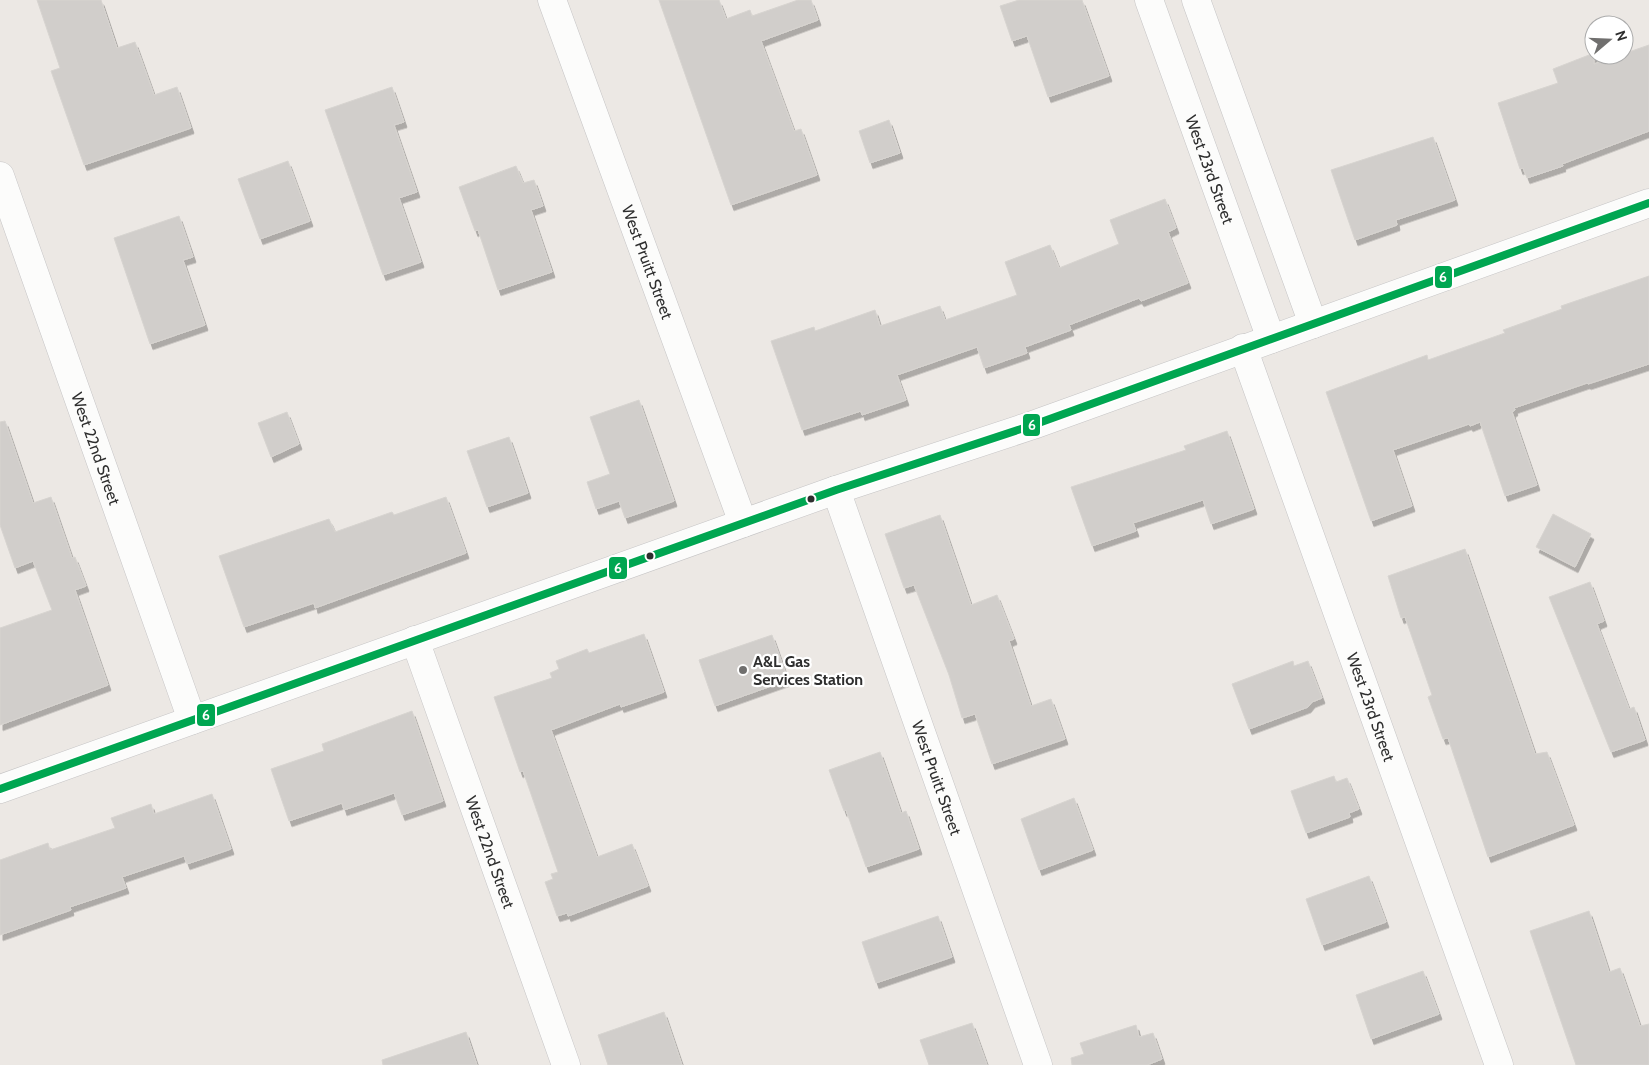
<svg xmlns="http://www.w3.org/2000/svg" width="1649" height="1065" font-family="Cabin,sans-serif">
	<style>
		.building { fill: #d1cecb; stroke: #d7d4d0; filter: url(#shadow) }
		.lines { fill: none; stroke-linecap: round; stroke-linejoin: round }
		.street-casing { stroke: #c5c4c5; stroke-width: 29 }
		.secondary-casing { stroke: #c5c4c5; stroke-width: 29 }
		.street { stroke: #fcfcfb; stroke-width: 28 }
		.secondary { stroke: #fcfcfb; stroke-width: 28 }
		.bus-1-casing { stroke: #fff; stroke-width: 11 }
		.bus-1 { stroke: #00a651; stroke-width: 8 }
		.bus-dot { fill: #2e2e2e; stroke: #fff; stroke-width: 2 }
		.poi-dot { fill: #706f6e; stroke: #fff; stroke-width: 2 }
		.labels { text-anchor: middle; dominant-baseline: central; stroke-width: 4.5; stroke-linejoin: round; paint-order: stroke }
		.street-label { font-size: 16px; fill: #2e2e2e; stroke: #fff }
		.poi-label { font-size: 16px; font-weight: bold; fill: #2e2e2e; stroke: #fff; text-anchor: start }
		.line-badge { stroke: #fff; stroke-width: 2 }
		.badge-label { font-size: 14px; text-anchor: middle; font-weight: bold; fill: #fff }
	</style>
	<defs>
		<filter id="shadow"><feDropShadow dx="3" dy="5.5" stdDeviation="0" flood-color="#0004"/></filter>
	</defs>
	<rect width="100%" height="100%" fill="#ece8e4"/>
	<!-- building -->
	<g class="building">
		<path d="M 37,0 L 101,0 L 117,48 L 135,42 L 154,95 L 177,87 L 191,128 L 84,165 L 51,71 L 60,68 Z"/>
		<path d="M 659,0 L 719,0 L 726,19 L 750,10 L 752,16 L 798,0 L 811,0 L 818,20 L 761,41 L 794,131 L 801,129 L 817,175 L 731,205 Z"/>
		<path d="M 1019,0 L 1082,0 L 1109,76 L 1048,97 L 1027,36 L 1012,41 L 1000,6 Z"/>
		<path d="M 1649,45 L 1649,131 L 1562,164 L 1563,166 L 1527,178 L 1523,168 L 1520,169 L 1498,103 L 1558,83 L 1553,69 L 1594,53 L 1594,64 Z"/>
		<path d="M 392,87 L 404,122 L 394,125 L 417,192 L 399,198 L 421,262 L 383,275 L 325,110 Z"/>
		<path d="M 889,120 L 900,153 L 870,163 L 859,131 Z"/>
		<path d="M 1433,137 L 1455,200 L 1396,220 L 1397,225 L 1355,240 L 1331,170 Z"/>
		<path d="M 288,161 L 310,221 L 260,239 L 238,179 Z"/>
		<path d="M 516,166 L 523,183 L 534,180 L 543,206 L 531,210 L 552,272 L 498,290 L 478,230 L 475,231 L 459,187 Z"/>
		<path d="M 1165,199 L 1176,228 L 1168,232 L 1188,283 L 1141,301 L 1139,298 L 1069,325 L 1071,330 L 1025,347 L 1027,353 L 984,368 L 977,347 L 897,375 L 906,400 L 862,415 L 861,411 L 802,430 L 771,341 L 814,327 L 815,331 L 875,310 L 880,326 L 940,306 L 945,320 L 1017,295 L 1005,262 L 1050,245 L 1059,268 L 1119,244 L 1110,220 Z"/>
		<path d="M 179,216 L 193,257 L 183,260 L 205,325 L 150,344 L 114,238 Z"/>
		<path d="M 1649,276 L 1649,364 L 1588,384 L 1587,383 L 1514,408 L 1515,410 L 1512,412 L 1537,485 L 1505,496 L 1480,422 L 1470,426 L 1469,424 L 1393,450 L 1412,506 L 1371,521 L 1326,392 L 1427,355 L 1428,360 L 1505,333 L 1503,330 L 1562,309 L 1561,306 Z"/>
		<path d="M 639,400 L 674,501 L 625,518 L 619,501 L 596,509 L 587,482 L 610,474 L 590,417 Z"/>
		<path d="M 287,412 L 299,444 L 271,457 L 258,423 Z"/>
		<path d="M 5,421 L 33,503 L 51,497 L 72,558 L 75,557 L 86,586 L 75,590 L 108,685 L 0,725 L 0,628 L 52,610 L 33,561 L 15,568 L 0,525 L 0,422 Z"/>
		<path d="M 1227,431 L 1254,509 L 1211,524 L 1203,500 L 1133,523 L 1136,531 L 1092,546 L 1071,487 L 1186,450 L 1184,446 Z"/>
		<path d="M 509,437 L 528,493 L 487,507 L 467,451 Z"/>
		<path d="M 446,497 L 466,553 L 315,608 L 314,603 L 244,627 L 219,556 L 329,519 L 335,532 L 392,512 L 394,515 Z"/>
		<path d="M 1553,514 L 1591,534 L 1575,567 L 1536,547 Z"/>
		<path d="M 940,515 L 971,605 L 997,595 L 1014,639 L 1009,641 L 1031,706 L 1051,699 L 1065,739 L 992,764 L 975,714 L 962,718 L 949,675 L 914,585 L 904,588 L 885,534 Z"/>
		<path d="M 1465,549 L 1535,754 L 1547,752 L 1574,825 L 1488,857 L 1448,738 L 1443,739 L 1428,697 L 1432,695 L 1405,617 L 1401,618 L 1388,576 Z"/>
		<path d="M 1590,582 L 1604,621 L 1597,624 L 1629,709 L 1634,707 L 1645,740 L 1611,752 L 1549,597 Z"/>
		<path d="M 644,634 L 664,692 L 621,707 L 620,704 L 551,730 L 597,857 L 632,844 L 648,886 L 568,916 L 567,913 L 557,916 L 545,882 L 553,879 L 551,874 L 558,872 L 523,771 L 520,772 L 494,697 L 552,678 L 550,673 L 559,669 L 556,661 L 587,649 L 589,653 Z"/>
		<path d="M 772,635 L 788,680 L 715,706 L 699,660 Z"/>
		<path d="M 1293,661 L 1294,666 L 1308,661 L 1322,698 L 1312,702 L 1308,707 L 1249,729 L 1232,684 Z"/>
		<path d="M 412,711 L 443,801 L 402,815 L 394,793 L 344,810 L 342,803 L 289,821 L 271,769 L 324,751 L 322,744 Z"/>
		<path d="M 880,752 L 901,813 L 906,811 L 919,849 L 866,867 L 846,810 L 844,811 L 829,770 Z"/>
		<path d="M 1334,776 L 1336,782 L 1347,778 L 1359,809 L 1349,813 L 1350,817 L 1306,833 L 1291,791 Z"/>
		<path d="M 212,794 L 231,849 L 187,864 L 184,856 L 122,877 L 126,888 L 70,907 L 71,910 L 0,935 L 0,860 L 48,843 L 50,850 L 115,828 L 111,818 L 151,804 L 154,814 Z"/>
		<path d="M 1074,798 L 1093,850 L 1039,870 L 1021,819 Z"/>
		<path d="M 1369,876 L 1386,922 L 1322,945 L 1306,899 Z"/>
		<path d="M 1589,911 L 1609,972 L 1620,968 L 1640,1026 L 1649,1024 L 1649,1065 L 1576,1065 L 1530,931 Z"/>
		<path d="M 938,916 L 952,957 L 876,983 L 862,942 Z"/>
		<path d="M 1423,971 L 1439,1014 L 1371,1039 L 1356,995 Z"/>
		<path d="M 664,1012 L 682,1065 L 608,1065 L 598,1035 Z"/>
		<path d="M 972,1023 L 987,1065 L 929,1065 L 920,1040 Z"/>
		<path d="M 1136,1025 L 1139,1037 L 1153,1033 L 1162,1059 L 1147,1065 L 1072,1065 L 1071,1058 L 1084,1054 L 1080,1043 Z"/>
		<path d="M 466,1032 L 477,1065 L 383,1065 L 382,1060 Z"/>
	</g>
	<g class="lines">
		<defs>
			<g id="street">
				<path id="s1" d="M 552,0 L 743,523"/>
				<path id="s2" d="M 1149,0 L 1271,339"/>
				<path d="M 1196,0 L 1313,324"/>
				<path id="s3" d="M 0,176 L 192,720"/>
				<path id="s4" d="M 1243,348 L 1499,1065"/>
				<path id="s5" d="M 836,490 L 1038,1065"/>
				<path id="s6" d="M 415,640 L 566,1065"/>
			</g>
			<path id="secondary" d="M 0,789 L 836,490 L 1033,425 L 1649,203"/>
		</defs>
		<!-- street casing -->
		<use href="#street" class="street-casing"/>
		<!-- secondary casing -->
		<use href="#secondary" class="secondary-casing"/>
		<!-- street -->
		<use href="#street" class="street"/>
		<!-- secondary -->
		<use href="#secondary" class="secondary"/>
		<defs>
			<path id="bus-1" d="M 0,789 L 836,490 L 1033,425 L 1649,203"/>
		</defs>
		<!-- bus-1 casing -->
		<use href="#bus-1" class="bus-1-casing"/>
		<!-- bus-1 -->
		<use href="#bus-1" class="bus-1"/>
	</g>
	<!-- markers -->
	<g class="bus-dot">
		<circle cx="811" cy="499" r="4.5"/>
		<circle cx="650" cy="556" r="4.5"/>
	</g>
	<circle class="poi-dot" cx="743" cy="670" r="5"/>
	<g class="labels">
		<!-- street labels -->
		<g class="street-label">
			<text stroke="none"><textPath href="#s2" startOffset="180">West 23rd Street</textPath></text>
			<text stroke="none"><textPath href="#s1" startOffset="279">West Pruitt Street</textPath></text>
			<text stroke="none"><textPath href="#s3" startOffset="289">West 22nd Street</textPath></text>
			<text stroke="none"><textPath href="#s4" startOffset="381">West 23rd Street</textPath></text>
			<text stroke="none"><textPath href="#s5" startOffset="305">West Pruitt Street</textPath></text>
			<text stroke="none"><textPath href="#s6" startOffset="225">West 22nd Street</textPath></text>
		</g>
		<!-- poi labels -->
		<g class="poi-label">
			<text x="753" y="661">A&amp;L Gas<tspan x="753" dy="18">Services Station</tspan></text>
		</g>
	</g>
	<g class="line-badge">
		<rect x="1434" y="265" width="19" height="24" rx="5" fill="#00a651"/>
		<rect x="1022" y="413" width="19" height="24" rx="5" fill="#00a651"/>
		<rect x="608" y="556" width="20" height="24" rx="5" fill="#00a651"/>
		<rect x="196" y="703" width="20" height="24" rx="5" fill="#00a651"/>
	</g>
	<g class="badge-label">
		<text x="1443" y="282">6</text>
		<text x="1032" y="430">6</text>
		<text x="618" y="573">6</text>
		<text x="206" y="720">6</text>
	</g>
	<!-- north arrow -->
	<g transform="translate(1609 40) rotate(71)"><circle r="24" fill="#ffffff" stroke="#ababab"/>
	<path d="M0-4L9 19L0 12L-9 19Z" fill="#706f6e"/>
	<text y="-8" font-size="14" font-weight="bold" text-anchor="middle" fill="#2e2e2e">N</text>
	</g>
</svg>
